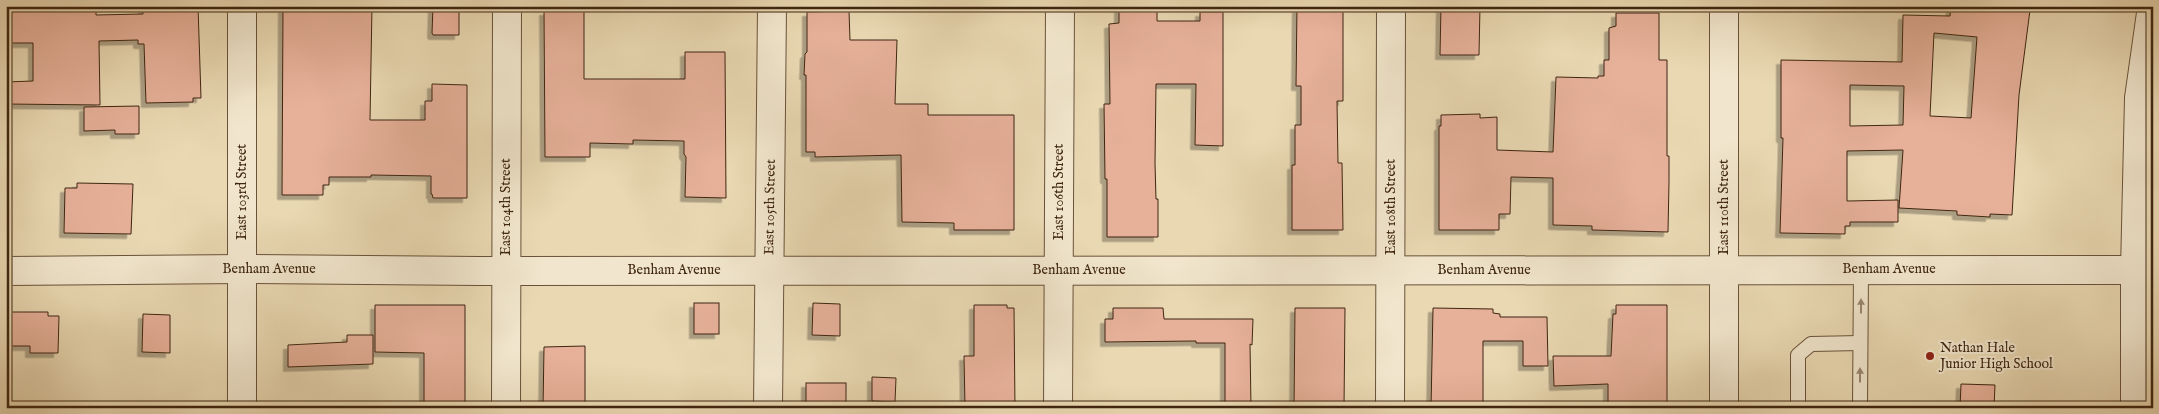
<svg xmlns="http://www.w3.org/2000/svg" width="2159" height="414" font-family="'IM FELL English',serif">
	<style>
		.building { fill: #e6b099; stroke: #3f2611; fill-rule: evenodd; filter: url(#shadow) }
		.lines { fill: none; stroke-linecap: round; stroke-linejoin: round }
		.service-casing { stroke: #6a5239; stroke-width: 16 }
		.minor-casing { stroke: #6a5239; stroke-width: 30 }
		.tertiary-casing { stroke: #6a5239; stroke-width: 30 }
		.service { stroke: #f1e6cd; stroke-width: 14 }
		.minor { stroke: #f1e6cd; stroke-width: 28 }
		.tertiary { stroke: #f1e6cd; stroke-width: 28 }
		.oneway { fill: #98866f }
		.poi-dot { fill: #8f2418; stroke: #f1e6cd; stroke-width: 2 }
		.labels { text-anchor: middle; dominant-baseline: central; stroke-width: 4; stroke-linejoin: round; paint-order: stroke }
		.street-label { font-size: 14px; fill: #3f2611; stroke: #f1e6cd }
		.poi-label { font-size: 14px; fill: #3f2611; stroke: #f1e6cd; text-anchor: start }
	</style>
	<defs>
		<filter id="shadow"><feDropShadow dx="-4.5" dy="4.5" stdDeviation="0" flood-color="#0004"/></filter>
	</defs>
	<rect width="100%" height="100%" fill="#e9d8b2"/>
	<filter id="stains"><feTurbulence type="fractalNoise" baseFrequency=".004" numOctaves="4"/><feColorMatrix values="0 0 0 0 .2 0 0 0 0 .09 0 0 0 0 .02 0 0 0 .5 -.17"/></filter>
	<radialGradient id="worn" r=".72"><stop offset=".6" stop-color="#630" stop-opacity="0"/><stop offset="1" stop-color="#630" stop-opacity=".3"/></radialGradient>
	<!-- building -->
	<g class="building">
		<path d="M 6,6 L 96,6 L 96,15 L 143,14 L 143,6 L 198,6 L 201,98 L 193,98 L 193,102 L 146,103 L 144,44 L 138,44 L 138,40 L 99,41 L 100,105 L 6,104 L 6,82 L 33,81 L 33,43 L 6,43 Z"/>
		<path d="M 283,6 L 372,6 L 370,120 L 425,120 L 425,101 L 432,101 L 432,84 L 467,85 L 467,198 L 433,198 L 432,194 L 431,194 L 431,176 L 371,175 L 371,177 L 329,177 L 329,185 L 323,185 L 323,195 L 282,195 Z"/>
		<path d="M 433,6 L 459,6 L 459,35 L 433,35 L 432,33 Z"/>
		<path d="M 1119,6 L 1157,6 L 1157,21 L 1200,21 L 1200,12 L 1223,12 L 1223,146 L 1195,145 L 1196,84 L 1156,84 L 1155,163 L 1156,199 L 1158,199 L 1158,237 L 1107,237 L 1107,179 L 1105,179 L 1104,104 L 1110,104 L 1109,24 L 1119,23 Z"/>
		<path d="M 1297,6 L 1343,6 L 1343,101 L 1337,101 L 1338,163 L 1342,163 L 1343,230 L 1292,230 L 1292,165 L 1295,165 L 1295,125 L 1301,125 L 1301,86 L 1296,86 Z"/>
		<path d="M 1441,6 L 1480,6 L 1479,55 L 1440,55 Z"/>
		<path d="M 1951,6 L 2005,6 L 2030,10 L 2019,95 L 2012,215 L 1990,214 L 1990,217 L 1957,215 L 1957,211 L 1899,208 L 1903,150 L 1847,151 L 1847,201 L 1898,200 L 1898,222 L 1850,222 L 1850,226 L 1845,226 L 1845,234 L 1780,233 L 1783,138 L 1781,138 L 1781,60 L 1902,62 L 1903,15 L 1950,16 ZM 1934,33 L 1977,37 L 1971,118 L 1930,116 ZM 1850,85 L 1904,86 L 1903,125 L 1850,126 Z"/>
		<path d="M 544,11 L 584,11 L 584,79 L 685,79 L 685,52 L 725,52 L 726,198 L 685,197 L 686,157 L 684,154 L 684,141 L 633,140 L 633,144 L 590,143 L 590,157 L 545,157 Z"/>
		<path d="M 849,11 L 850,40 L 897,40 L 895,104 L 928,104 L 928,115 L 1014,115 L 1014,230 L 954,230 L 954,223 L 902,222 L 901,155 L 815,157 L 815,152 L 806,152 L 806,75 L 804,75 L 805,54 L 807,52 L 807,12 Z"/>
		<path d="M 1616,13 L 1659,13 L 1659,60 L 1667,60 L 1667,156 L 1669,156 L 1669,182 L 1668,232 L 1592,230 L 1592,226 L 1553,225 L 1553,178 L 1511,177 L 1510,214 L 1499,214 L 1499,230 L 1439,230 L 1439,126 L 1441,126 L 1441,115 L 1480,114 L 1480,118 L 1497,117 L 1497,150 L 1553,152 L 1556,77 L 1598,78 L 1598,76 L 1604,76 L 1604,60 L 1609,60 L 1609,28 L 1616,26 Z"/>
		<path d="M 139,106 L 139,134 L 115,134 L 115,130 L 84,131 L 84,107 Z"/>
		<path d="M 77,183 L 133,184 L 131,234 L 64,233 L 65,188 L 77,188 Z"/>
		<rect x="694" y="303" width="25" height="31"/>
		<path d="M 813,303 L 840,304 L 840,336 L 812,335 Z"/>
		<path d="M 375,305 L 465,305 L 465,408 L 424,408 L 424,353 L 375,352 Z"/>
		<path d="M 974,305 L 1007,305 L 1007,308 L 1014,308 L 1015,408 L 965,408 L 964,356 L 974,356 Z"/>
		<path d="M 1616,305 L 1667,305 L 1667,408 L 1608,408 L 1608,384 L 1554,386 L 1553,356 L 1611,356 L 1613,314 L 1616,314 Z"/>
		<path d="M 1113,308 L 1163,308 L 1164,319 L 1253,319 L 1252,345 L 1250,344 L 1251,408 L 1225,408 L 1225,343 L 1196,343 L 1196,341 L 1105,342 L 1105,319 L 1113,319 Z"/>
		<path d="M 1295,308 L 1345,308 L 1344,408 L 1294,408 Z"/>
		<path d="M 1433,308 L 1493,309 L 1493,313 L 1500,314 L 1500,317 L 1547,317 L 1548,366 L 1523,366 L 1523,341 L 1483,341 L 1483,408 L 1431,408 Z"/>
		<path d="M 6,312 L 48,312 L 48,316 L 59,316 L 58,353 L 30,353 L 30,346 L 6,346 Z"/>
		<path d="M 143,314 L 170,315 L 170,353 L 142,352 Z"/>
		<path d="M 347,335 L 373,335 L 373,364 L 288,367 L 288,345 L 347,342 Z"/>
		<path d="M 585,346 L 585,408 L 543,408 L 544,347 Z"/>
		<path d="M 872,377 L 896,378 L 895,402 L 872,401 Z"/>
		<rect x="806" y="383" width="40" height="25"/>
		<path d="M 1961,384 L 1995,385 L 1994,408 L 1960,408 Z"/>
	</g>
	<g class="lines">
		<defs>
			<g id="service">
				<path d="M 1798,408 L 1798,355 L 1811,344 L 1860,343"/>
				<path d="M 1860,408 L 1861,269"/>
			</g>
			<g id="minor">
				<path d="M 242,6 L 242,408"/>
				<path d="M 6,271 L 242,269 L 479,271 L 2153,270"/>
				<path d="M 506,408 L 507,6"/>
				<path d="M 768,408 L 772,6"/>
				<path d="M 1058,408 L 1060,6"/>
				<path d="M 1390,408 L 1391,6"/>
				<path d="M 1724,408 L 1724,6"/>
			</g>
			<path id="tertiary" d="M 2135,408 L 2135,270 L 2139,98 L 2152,6"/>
		</defs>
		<!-- service casing -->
		<use href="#service" class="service-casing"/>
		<!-- minor casing -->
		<use href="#minor" class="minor-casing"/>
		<!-- tertiary casing -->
		<use href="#tertiary" class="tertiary-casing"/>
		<!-- service -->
		<use href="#service" class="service"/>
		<!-- minor -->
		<use href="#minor" class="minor"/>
		<!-- tertiary -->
		<use href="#tertiary" class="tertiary"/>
	</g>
	<!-- one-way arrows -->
	<defs><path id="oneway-solid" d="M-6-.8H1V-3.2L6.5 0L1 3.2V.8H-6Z" transform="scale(1.25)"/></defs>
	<g class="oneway">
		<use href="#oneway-solid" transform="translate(1861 306) rotate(-90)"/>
		<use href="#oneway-solid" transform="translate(1860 375) rotate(-90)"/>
	</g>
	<!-- markers -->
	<circle class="poi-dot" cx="1930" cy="356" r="5"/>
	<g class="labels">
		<!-- street labels -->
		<g class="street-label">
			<text transform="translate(242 192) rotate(-90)">East 103rd Street</text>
			<text transform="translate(1059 192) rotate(-90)">East 106th Street</text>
			<text transform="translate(506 207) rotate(-90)">East 104th Street</text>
			<text transform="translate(770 207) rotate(-89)">East 105th Street</text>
			<text transform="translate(1391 207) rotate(-90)">East 108th Street</text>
			<text transform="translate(1724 207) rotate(-90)">East 110th Street</text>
			<text x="269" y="269">Benham Avenue</text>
			<text x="1889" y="269">Benham Avenue</text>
			<text x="674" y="270">Benham Avenue</text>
			<text x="1079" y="270">Benham Avenue</text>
			<text x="1484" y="270">Benham Avenue</text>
		</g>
		<!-- poi labels -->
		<g class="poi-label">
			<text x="1940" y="348">Nathan Hale<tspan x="1940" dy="16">Junior High School</tspan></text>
		</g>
	</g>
	<!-- margin -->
	<rect width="2159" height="414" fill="none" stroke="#e9d8b2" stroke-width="25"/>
	<rect x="8" y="8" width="2144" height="399" fill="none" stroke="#3f2611" stroke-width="2.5"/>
	<rect x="12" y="12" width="2134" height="389" fill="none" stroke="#3f2611"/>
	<rect width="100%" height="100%" filter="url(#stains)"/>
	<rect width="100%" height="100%" fill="url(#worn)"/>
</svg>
